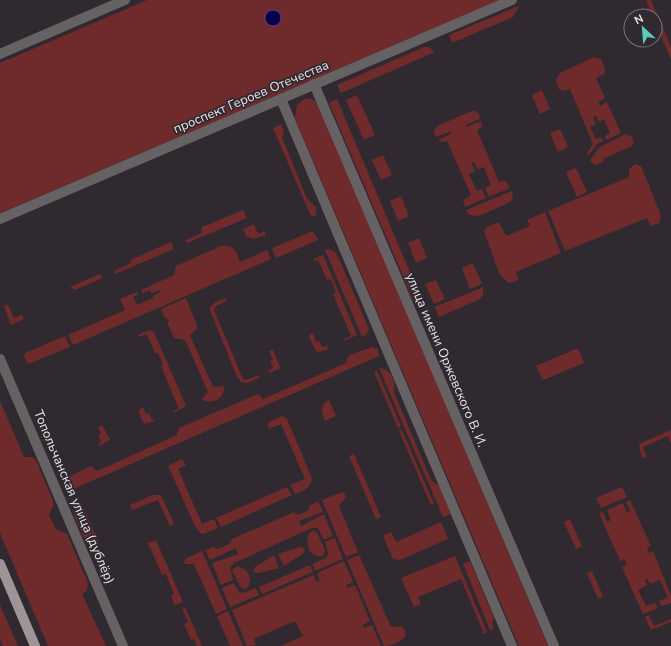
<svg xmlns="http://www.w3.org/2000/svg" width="671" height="646" font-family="'Nunito Sans',sans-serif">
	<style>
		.green { fill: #6f2b2b }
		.water { fill: #07004e; stroke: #4b457c }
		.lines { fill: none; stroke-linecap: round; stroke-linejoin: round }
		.minor { stroke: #666163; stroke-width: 10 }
		.major { stroke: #9f9599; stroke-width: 10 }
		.labels { text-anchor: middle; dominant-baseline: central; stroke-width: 3.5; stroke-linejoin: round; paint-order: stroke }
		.street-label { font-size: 13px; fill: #e9e5e9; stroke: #302930 }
	</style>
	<rect width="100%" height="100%" fill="#302930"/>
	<!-- green -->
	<g class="green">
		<path d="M 147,0 L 500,0 L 0,213 L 0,63 Z"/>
		<path d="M 646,0 L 651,0 L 671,47 L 671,59 L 655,22 L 655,16 L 652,16 Z"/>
		<path d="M 519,6 L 513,17 L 452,43 L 449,35 Z"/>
		<path d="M 424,47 L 429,47 L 435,52 L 341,93 L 337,85 Z"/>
		<path d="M 594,57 L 601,59 L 605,69 L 604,74 L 596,78 L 605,98 L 598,102 L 600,106 L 607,102 L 621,133 L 606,140 L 605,136 L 610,133 L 604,119 L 599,122 L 596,116 L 593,117 L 596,124 L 590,127 L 596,139 L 601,137 L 603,141 L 597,144 L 588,156 L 587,154 L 593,144 L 570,89 L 562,91 L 559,89 L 556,80 L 560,73 Z"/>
		<path d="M 542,90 L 550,109 L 540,114 L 532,95 Z"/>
		<path d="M 357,95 L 375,135 L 364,140 L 346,100 Z"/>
		<path d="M 310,98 L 315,101 L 320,107 L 548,646 L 519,646 L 295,118 L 297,105 L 304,99 Z"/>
		<path d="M 337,99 L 422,301 L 415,304 L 329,103 Z"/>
		<path d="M 474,110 L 478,113 L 481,118 L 466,125 L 466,127 L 481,121 L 482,127 L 477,130 L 499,182 L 506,181 L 510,188 L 489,197 L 485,188 L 491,185 L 484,167 L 478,169 L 474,162 L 471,163 L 475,171 L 469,174 L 477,191 L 482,189 L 486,198 L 465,207 L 463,200 L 471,195 L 447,141 L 443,142 L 438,140 L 451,134 L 450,132 L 457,129 L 436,137 L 434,131 L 437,126 Z"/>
		<path d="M 281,124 L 284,131 L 282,137 L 307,199 L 316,207 L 316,214 L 314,217 L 310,214 L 273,128 Z"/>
		<path d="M 560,129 L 568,147 L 558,152 L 550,133 Z"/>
		<path d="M 626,134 L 632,137 L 634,143 L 632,146 L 603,159 L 604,162 L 594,165 L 590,160 L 600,147 Z"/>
		<path d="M 383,155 L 392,175 L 381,180 L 372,160 Z"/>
		<path d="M 635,164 L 641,166 L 660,213 L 661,216 L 659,223 L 651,226 L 647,218 L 565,251 L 548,211 L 629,177 L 629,169 Z"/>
		<path d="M 576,168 L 587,192 L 577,197 L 566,172 Z"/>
		<path d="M 512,191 L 513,198 L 510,202 L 479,216 L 469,215 L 466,210 Z"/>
		<path d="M 401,196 L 409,216 L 398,221 L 390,201 Z"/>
		<path d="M 243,210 L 247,218 L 187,243 L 186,240 L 202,233 L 202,227 Z"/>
		<path d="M 545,212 L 561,253 L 516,272 L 519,280 L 511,283 L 507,282 L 499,273 L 484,231 L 487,227 L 499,222 L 506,236 L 530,226 L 527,220 Z"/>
		<path d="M 254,224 L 258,234 L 265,231 L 266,235 L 253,239 L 247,237 L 243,229 Z"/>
		<path d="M 313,231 L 318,240 L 276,258 L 272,248 Z"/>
		<path d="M 419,238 L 427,258 L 416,263 L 408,243 Z"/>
		<path d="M 171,242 L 174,249 L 115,274 L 114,271 L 131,263 L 130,260 Z"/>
		<path d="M 221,246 C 234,244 236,251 240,262 L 267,250 L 271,259 L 73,345 L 68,335 L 125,310 L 120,299 L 137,292 L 138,295 L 133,297 L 137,305 L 153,298 L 153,296 L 161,292 L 160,290 L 151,293 L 150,290 L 142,293 L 141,290 L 174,275 L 176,266 Z"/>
		<path d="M 329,249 L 335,252 L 340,261 L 369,329 L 367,334 L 362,337 L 325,250 Z"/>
		<path d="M 323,255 L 357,335 L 344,341 L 344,339 L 351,336 L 333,294 L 336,292 L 331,279 L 327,280 L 318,260 L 314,261 L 313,259 Z"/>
		<path d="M 473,263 L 482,284 L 470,289 L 462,268 Z"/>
		<path d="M 100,274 L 102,278 L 75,290 L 70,287 Z"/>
		<path d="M 436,280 L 445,299 L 434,304 L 425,284 Z"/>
		<path d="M 483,287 C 484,293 483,296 478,300 L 439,317 L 435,307 Z"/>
		<path d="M 186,298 L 198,328 L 190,335 L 213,387 L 224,386 C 225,398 212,406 202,399 L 208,392 L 185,340 L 174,338 L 167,322 L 169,321 L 167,318 L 165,318 L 161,309 Z"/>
		<path d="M 225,298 L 227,301 L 216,306 L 214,310 L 243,379 L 246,380 L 259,375 L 260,377 L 248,383 L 241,382 L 237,377 L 209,308 L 214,303 Z"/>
		<path d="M 8,305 L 14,318 L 22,315 L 24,319 L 11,325 L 4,306 Z"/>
		<path d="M 149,330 L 154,332 L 186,406 L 174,413 L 173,411 L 179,409 L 161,366 L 163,365 L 158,353 L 155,353 L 147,334 L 139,337 L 138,335 Z"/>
		<path d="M 311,333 L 313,333 L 316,342 L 319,341 L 322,347 L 327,346 L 328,349 L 319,352 L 316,351 L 309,337 Z"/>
		<path d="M 65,336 L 70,347 L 28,364 L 23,354 Z"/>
		<path d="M 372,347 L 378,349 L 379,356 L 377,357 L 71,490 L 66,485 L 67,478 L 91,466 L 97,471 L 177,435 L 179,428 L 258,394 L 263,399 L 346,363 L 348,356 Z"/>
		<path d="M 578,348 L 584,363 L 543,380 L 536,366 Z"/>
		<path d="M 273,350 L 280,367 L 279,369 L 269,373 L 268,370 L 273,368 L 270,361 L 273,360 L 269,351 Z"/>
		<path d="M 379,368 C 392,368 396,383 394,392 L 431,480 L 439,486 L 451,514 L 443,517 Z"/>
		<path d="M 377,371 L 401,426 L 398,428 L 374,372 Z"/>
		<path d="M 329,400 L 336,416 L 325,421 C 322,412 319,405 329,400 Z"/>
		<path d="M 0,401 L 24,457 L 32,457 L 36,460 L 54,504 L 49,515 L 56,529 L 67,534 L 88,583 L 87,590 L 82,594 L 106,646 L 48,646 L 0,533 Z"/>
		<path d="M 143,407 L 146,414 L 149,413 L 152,420 L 155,419 L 155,421 L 144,424 L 138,411 Z"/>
		<path d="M 282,416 L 287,419 L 312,478 C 311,488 303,491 295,494 L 290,485 L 305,479 L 281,424 L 269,429 L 268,424 L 269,422 Z"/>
		<path d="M 102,425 L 110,440 L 99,446 L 98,444 L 101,442 L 98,435 L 101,434 L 98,427 Z"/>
		<path d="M 402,430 L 434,504 L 431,505 L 399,431 Z"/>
		<path d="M 671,430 L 671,444 L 668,436 L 643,447 L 647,457 L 642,458 L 639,444 Z"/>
		<path d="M 354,454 L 381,517 L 376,519 L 349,456 Z"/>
		<path d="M 182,459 L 186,465 L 178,469 L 202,524 L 214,519 L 218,528 L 203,534 L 200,533 L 196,528 L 168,466 Z"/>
		<path d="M 287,487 L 292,495 L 221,527 L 216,518 Z"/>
		<path d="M 622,487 L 627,497 L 601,508 L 596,498 Z"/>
		<path d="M 342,492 L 344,493 L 346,497 L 339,506 L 358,552 L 346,557 L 322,500 Z"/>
		<path d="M 153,495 L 160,495 L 162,497 L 174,524 L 170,526 L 158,500 L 132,510 L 130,505 Z"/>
		<path d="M 630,500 L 651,546 L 647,548 L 649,553 L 653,551 L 671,596 L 671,603 L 661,606 L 659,601 L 668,597 L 660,580 L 650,584 L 647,579 L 645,580 L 647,585 L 638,590 L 646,606 L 655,603 L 658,608 L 643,614 L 622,567 L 627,564 L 624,559 L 620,561 L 599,513 L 603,512 L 607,522 L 611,520 L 607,510 L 623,503 L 627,513 L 630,511 L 626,502 Z"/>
		<path d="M 318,501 L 323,512 L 299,521 L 301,526 L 324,514 L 333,536 L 324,540 L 318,528 L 312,528 L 234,563 L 230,568 L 233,580 L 221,585 L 212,563 L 238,554 L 236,548 L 210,560 L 205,550 L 213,547 L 218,549 L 229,544 L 232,539 L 294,512 L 298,515 L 309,510 L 309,506 Z"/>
		<path d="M 81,502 L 99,543 L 86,542 L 74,515 L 73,507 Z"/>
		<path d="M 570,519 L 582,546 L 576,549 L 564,522 Z"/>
		<path d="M 441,522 L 448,539 L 400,560 L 393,559 L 383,536 L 391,532 L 396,542 Z"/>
		<path d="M 312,531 L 314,531 L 318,534 L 325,551 L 323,556 L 317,556 L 310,552 C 308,545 304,537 312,531 Z"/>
		<path d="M 335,538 L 343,559 L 315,571 L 313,564 L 327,557 L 328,553 L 325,542 Z"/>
		<path d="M 156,540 L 183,602 L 175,605 L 171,596 L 174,594 L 166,574 L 162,575 L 148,543 Z"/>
		<path d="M 300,547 L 305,548 L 304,553 L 284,566 L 278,554 Z"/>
		<path d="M 202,551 L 227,609 L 216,614 L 194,564 L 185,564 L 184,561 L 187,558 Z"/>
		<path d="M 274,555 L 279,568 L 259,573 L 253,572 L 255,567 Z"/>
		<path d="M 359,555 L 391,627 L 401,626 C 414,637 395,646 384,646 L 347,560 Z"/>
		<path d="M 455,556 L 487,632 L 484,634 L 461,579 L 418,597 L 421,604 L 414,607 L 401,578 Z"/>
		<path d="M 344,561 L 353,582 L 346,585 L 348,588 L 355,585 L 370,621 L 363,625 L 364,628 L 372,625 L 381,646 L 281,646 L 303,636 L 295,621 L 254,639 L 256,645 L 247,646 L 232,610 L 314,575 L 316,582 L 320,581 L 317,573 Z"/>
		<path d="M 470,561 L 494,618 L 492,624 L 494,629 L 490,630 L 463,564 Z"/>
		<path d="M 310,565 L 313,572 L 262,594 L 259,587 Z"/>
		<path d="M 238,566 L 247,571 L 250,579 L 248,588 L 243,589 L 240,587 L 232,570 Z"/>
		<path d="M 592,571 L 603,596 L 598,599 L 587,573 Z"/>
		<path d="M 234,583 L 239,592 L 243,593 L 256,588 L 259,595 L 230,607 L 222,588 Z"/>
		<path d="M 0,605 L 18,646 L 3,646 L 0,640 Z"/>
		<path d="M 185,607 L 202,646 L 197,646 L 194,639 L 191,640 L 184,624 L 188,622 L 182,608 Z"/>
		<path d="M 228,611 L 243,646 L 230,646 L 217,616 Z"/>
		<path d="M 649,615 L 654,626 L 671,619 L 671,622 L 651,630 L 645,617 Z"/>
	</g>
	<!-- water -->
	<circle class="water" cx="273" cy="18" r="8"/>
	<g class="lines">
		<!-- minor -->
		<g class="minor">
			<path d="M 0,54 L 125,0"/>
			<path d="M 314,84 L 554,646"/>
			<path d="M 281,99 L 512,646"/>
			<path d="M 0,219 L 512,0"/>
			<path d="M 0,359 L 123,646"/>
		</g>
		<!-- major -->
		<path class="major" d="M 0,564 L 35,646"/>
	</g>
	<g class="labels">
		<!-- street labels -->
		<g class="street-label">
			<text transform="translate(251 97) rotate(-23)">проспект Героев Отечества</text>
			<text transform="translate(446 360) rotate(67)">улица имени Оржевского В. И.</text>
			<text transform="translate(74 497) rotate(67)">Топольчанская улица (дублёр)</text>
		</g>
	</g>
	<!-- north arrow -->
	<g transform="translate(643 28) rotate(334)"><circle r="19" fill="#302930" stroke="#7a747a"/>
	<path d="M0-3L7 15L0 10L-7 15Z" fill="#57cec1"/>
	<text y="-6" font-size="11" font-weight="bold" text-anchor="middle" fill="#e9e5e9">N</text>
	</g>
</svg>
